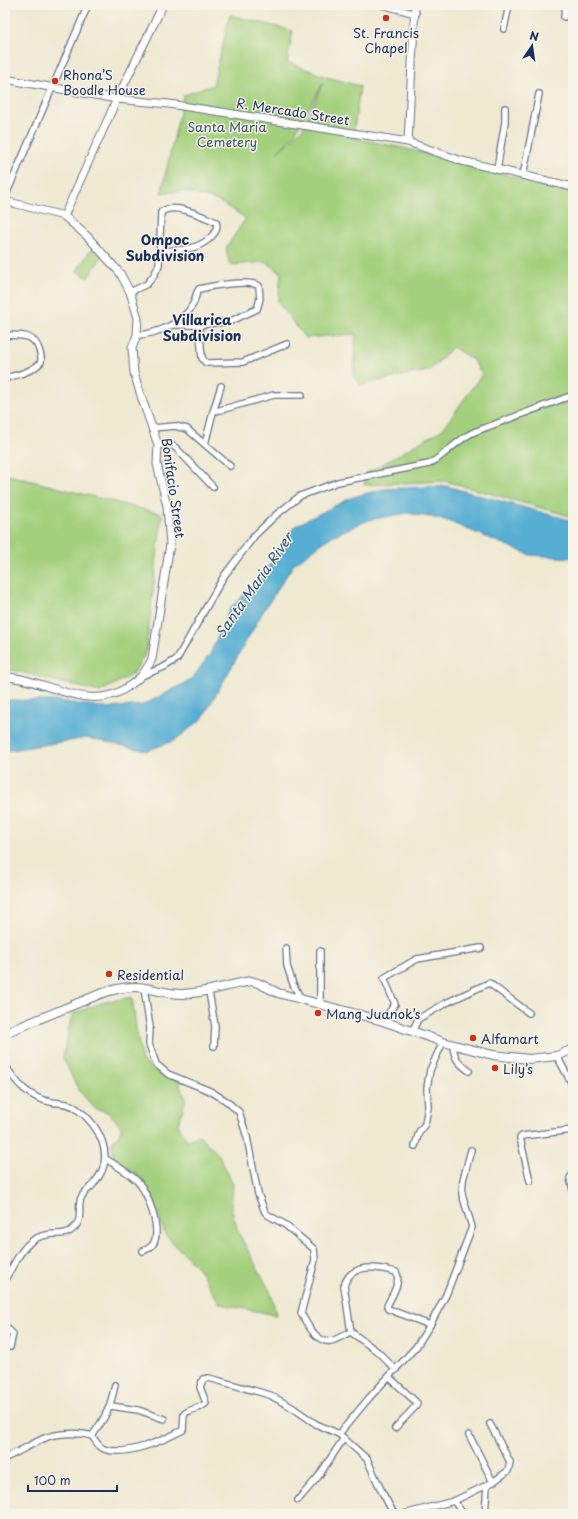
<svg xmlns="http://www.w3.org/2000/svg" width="578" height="1519" font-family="'Playpen Sans',sans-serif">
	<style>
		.green { fill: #a4d07d; stroke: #60806e; fill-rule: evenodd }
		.water { fill: #56afd3; stroke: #386f98 }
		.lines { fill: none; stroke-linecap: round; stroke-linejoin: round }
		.street-casing { stroke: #657087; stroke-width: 8 }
		.secondary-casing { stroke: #657087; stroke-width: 9 }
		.primary-casing { stroke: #657087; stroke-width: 10 }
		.street { stroke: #fff; stroke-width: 5.5 }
		.secondary { stroke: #fff; stroke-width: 7 }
		.primary { stroke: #fff; stroke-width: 8 }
		.poi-dot { fill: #c8321e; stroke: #f7f3e8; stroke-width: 1.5 }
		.labels { text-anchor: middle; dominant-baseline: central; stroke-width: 3; stroke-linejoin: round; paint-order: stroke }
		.poi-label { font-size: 13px; fill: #1b2f5e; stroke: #f7f3e8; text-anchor: start }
		.street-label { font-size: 13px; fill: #1b2f5e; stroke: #f7f3e8 }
		.park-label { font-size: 13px; fill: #3d5766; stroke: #f7f3e8 }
		.neighbourhood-label { font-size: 14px; font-weight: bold; fill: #1b2f5e; stroke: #f7f3e8 }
		.water-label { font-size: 14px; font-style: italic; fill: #2d5581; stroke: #f7f3e8 }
	</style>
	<rect width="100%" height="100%" fill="#f7f3e8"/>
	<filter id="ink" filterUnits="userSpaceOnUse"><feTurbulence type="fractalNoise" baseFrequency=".025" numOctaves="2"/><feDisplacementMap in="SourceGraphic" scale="8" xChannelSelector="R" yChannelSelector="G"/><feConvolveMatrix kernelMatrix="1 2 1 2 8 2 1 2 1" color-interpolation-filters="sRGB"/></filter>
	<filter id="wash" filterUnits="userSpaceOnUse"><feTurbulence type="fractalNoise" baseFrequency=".012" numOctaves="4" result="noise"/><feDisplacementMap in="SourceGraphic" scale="16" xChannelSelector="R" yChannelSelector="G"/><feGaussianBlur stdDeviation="0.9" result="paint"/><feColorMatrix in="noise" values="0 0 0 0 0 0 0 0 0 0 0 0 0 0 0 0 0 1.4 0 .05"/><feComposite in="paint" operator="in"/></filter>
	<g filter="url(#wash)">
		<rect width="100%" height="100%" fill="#efe9d2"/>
		<!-- green -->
		<g class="green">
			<path d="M 230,15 L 293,31 L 287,62 L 327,77 L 360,86 L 353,138 L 403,148 L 573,192 L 573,517 L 445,481 L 364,485 L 365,474 L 443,429 L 482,374 L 473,360 L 453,347 L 429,371 L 410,374 L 361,385 L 353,377 L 356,334 L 305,338 L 278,302 L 281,273 L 266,262 L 230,265 L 226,248 L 246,218 L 216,200 L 183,191 L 161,193 L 184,95 L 213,85 ZM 323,83 L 303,128 L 277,153 L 295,133 Z"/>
			<path d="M 91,249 L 102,256 L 88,278 L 77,271 Z"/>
			<path d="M 8,475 L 162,514 L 146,652 L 133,674 L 100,692 L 12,670 L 5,671 L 5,545 L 7,545 Z"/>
			<path d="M 132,997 L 137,1034 L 142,1061 L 155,1071 L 180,1081 L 180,1086 L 186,1099 L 178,1124 L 187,1141 L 199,1135 L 219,1155 L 233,1184 L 231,1207 L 238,1232 L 271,1293 L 276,1315 L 220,1304 L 199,1269 L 166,1236 L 152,1199 L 138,1175 L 114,1159 L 112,1144 L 122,1129 C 115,1118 109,1110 95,1109 L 78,1089 L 63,1058 L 72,1014 L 104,1002 Z"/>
		</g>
		<!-- water -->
		<path class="water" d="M 446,486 L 573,521 L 573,558 L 530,555 L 445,520 L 407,513 L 369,520 L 332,536 L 294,564 L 264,610 L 202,719 L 175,740 L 147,751 L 87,738 L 5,751 L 5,700 L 60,701 L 108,708 L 143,705 L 191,680 L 210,654 L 230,608 L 259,580 L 295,526 L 350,498 L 382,489 Z"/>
	</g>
	<g filter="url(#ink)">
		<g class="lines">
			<defs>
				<g id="street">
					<path d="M 382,5 L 416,14"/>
					<path d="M 564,17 L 566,5"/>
					<path d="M 504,29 L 509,5"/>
					<path d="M 497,169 L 505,122 L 505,108"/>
					<path d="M 523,176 L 539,94"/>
					<path d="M 5,197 L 88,5"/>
					<path d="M 130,292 L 147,284 L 154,275 L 159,265 L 161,212 C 175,202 202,216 216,222 C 218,229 216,231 212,236 C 198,251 179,250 160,251"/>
					<path d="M 199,325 L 202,358 L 206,363 L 243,362 L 287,344"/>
					<path d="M 5,335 C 19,336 32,333 38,347 C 40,353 42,356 41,362 C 32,372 17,375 5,378"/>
					<path d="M 137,335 C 157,334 184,323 193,304 C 196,299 195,294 199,289 C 211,286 250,279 259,286 L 260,299 L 257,309 L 231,321 L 199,325 L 171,325"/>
					<path d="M 213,412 L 221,386"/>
					<path d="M 152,428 L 175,426 L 187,429 L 230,466"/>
					<path d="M 205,444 L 213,412 L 274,395 L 302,395"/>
					<path d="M 158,445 L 173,446 L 176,448 L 213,487"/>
					<path d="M 144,675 L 164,667 L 177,659 L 224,576 L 255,535 L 276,515 L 300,496 L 338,482 L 429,464 C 445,456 456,440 474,432 L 573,395"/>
					<path d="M 286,948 L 287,966 L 293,984 L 301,999"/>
					<path d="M 144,988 L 150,1028 L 149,1044 L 156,1064 L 168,1074 L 210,1091 L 225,1100 L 239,1112 L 247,1137 L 258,1194 L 265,1212 L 268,1215 L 284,1224 L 314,1249 L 315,1260 L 301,1313 C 306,1323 317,1343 330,1341 C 337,1340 345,1334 351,1332 L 344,1286 C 351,1262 377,1267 396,1272 C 402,1281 391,1297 387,1306 L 388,1309 L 430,1325"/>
					<path d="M 209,992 L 215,1026 L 214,1046"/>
					<path d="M 320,1004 L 320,951"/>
					<path d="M 383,1021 L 395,1004 L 384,978 L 417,959 L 481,948"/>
					<path d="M 413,1030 L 418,1019 L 446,1003 L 489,983 L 529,1013"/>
					<path d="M 453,1045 C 454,1059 458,1062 469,1071"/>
					<path d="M 557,1056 L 573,1086"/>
					<path d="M 5,1065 C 16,1083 29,1098 51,1102 C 60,1104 69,1102 77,1109 C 100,1126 116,1157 95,1182 C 92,1187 83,1192 81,1198 C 77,1208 84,1219 73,1229 C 66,1236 57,1233 47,1235 C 25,1237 16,1262 5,1279"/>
					<path d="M 415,1146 L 419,1132 L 425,1124 L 428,1107 L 427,1088 L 430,1070 L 443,1042"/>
					<path d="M 106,1159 C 117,1166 130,1173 139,1183 C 148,1194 162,1231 153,1244 C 151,1248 147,1249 143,1251"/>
					<path d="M 573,1174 L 570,1178 L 573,1190"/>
					<path d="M 530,1181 L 520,1138 L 522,1136 L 573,1130"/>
					<path d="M 5,1326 L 13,1334 L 10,1347"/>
					<path d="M 351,1332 L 378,1352 L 396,1370"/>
					<path d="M 389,1377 L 417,1403 L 416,1406 L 395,1428"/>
					<path d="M 111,1406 L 138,1410 L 164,1419"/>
					<path d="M 490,1424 L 510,1462 L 508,1471 L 493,1482"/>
					<path d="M 339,1434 L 369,1398 L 416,1347 L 430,1325 L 446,1295 L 472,1227 L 462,1194 L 463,1180 L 471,1150"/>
					<path d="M 92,1436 C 106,1417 110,1408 115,1385"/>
					<path d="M 5,1458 C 19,1452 31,1444 45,1438 C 56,1433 80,1432 92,1436 C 96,1441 98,1447 104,1449 C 126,1457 164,1440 183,1430 L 184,1414 C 191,1408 201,1409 206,1403 L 200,1387 L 203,1379 L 209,1378 L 270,1395 L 293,1408 L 316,1424 L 339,1434 L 367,1459 L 382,1492 L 394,1514"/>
					<path d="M 298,1500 L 318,1477 L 344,1438"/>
					<path d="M 454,1501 L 493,1482 L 469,1435"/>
					<path d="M 404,1514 L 454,1501 L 463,1514"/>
					<path d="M 485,1514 L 487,1486"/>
				</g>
				<g id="secondary">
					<path d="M 5,79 L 117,99 L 169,104 L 234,114 L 408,142 L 462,161 L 573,187"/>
					<path d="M 408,142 L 415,5"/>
					<path d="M 5,201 L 64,216 L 88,237 L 120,273 L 130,292 L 138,318 L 137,335 L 132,348 L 134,373 L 142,399 L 158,445 L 157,464 L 167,506 L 170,544 L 152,659 C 144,674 140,679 126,688 C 88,714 45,678 5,677"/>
					<path d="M 64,216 L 117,99 L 163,5"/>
				</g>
				<path id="primary" d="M 5,1033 L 100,994 C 114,989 130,985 145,988 C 157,990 169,994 182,994 C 207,993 227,985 251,981 L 258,983 L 278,993 L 383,1021 L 443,1042 L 493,1055 L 529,1059 L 557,1056 L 573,1049"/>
			</defs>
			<!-- street casing -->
			<use href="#street" class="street-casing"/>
			<!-- secondary casing -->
			<use href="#secondary" class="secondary-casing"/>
			<!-- primary casing -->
			<use href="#primary" class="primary-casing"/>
			<!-- street -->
			<use href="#street" class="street"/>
			<!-- secondary -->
			<use href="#secondary" class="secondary"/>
			<!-- primary -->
			<use href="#primary" class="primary"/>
		</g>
	</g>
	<!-- markers -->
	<g class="poi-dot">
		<circle cx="386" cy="18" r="4"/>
		<circle cx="55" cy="81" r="4"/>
		<circle cx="109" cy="974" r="4"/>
		<circle cx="318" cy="1013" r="4"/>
		<circle cx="473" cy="1038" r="4"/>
		<circle cx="495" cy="1068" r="4"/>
	</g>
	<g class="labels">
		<!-- poi labels -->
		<g class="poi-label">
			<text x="386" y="32" text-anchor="middle">St. Francis<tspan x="386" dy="15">Chapel</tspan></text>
			<text x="63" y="74">Rhona’S<tspan x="63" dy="15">Boodle House</tspan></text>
			<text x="117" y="974">Residential</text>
			<text x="326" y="1013">Mang Juanok’s</text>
			<text x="481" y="1038">Alfamart</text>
			<text x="503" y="1068">Lily’s</text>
		</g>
		<!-- street labels -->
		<g class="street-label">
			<text transform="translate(293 111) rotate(9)">R. Mercado Street</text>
			<text transform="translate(174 488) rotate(82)">Bonifacio Street</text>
		</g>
		<!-- park labels -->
		<g class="park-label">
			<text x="227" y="126">Santa Maria<tspan x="227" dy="15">Cemetery</tspan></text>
		</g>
		<!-- neighbourhood labels -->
		<g class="neighbourhood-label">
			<text x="165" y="239">Ompoc<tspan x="165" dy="16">Subdivision</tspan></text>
			<text x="202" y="319">Villarica<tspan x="202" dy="16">Subdivision</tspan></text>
		</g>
		<!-- water labels -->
		<g class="water-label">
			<text transform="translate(254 585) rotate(-55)">Santa Maria River</text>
		</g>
	</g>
	<!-- margin -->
	<rect width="578" height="1519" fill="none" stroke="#f7f3e8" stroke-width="20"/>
	<!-- north arrow -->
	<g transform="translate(532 46) rotate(13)" stroke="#f7f3e8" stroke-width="3" paint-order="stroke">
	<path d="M0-3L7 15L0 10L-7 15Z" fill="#1b2f5e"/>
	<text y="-6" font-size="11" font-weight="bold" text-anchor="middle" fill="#1b2f5e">N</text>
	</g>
	<!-- scale -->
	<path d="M28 1485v6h89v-6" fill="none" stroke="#1b2f5e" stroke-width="2"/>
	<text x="34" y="1485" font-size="12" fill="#1b2f5e" stroke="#f7f3e8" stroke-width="3" paint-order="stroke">100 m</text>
</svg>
